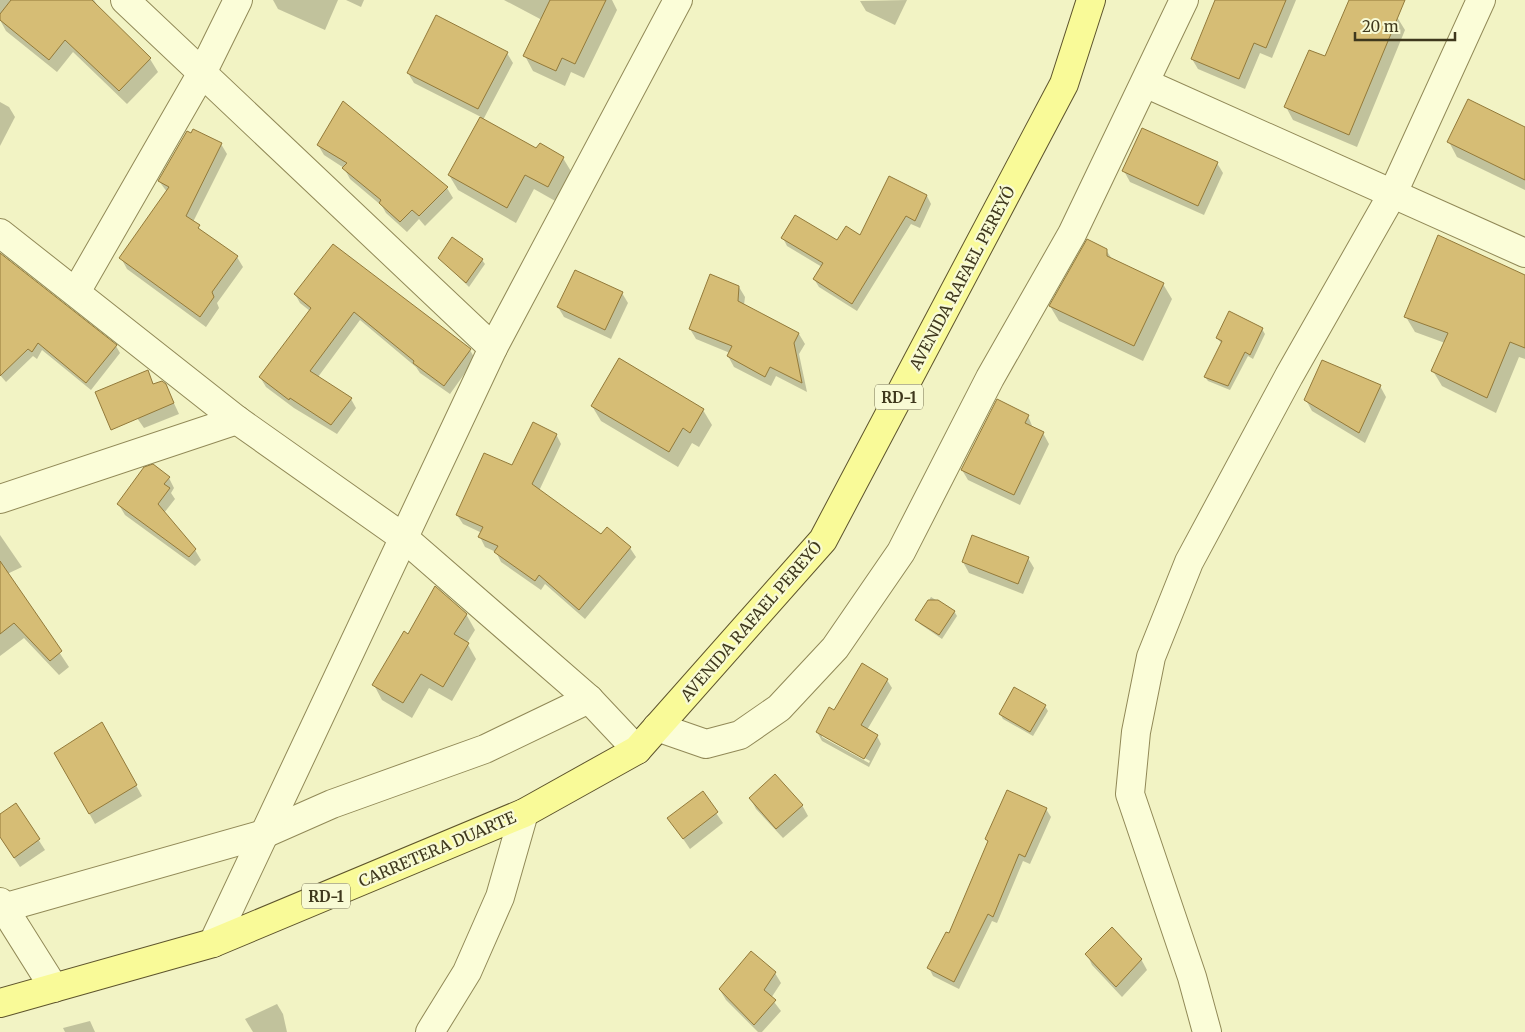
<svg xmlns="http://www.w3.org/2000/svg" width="1525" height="1032" font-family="Merriweather,serif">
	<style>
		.shadow { fill: #0003; fill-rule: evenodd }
		.building { fill: #d6bd75; stroke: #937a3a }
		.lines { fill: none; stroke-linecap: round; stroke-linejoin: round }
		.street-casing { stroke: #918957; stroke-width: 30 }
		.primary-casing { stroke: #5e542c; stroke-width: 30 }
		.street { stroke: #fbfdd8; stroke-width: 28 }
		.primary { stroke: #f9fa98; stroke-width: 28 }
		.labels { text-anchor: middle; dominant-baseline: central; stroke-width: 4.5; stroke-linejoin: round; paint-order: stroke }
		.shield { fill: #f8fad4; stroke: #767254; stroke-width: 1 }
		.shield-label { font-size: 15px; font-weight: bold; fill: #3f381d }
		.street-label { font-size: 16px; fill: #3f381d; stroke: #f8fad4 }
	</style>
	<rect width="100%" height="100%" fill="#f2f3c4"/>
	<!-- shadow -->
	<g class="shadow">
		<path d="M 0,0 L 94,0 L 101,11 L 150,59 L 158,72 L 127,104 L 73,52 L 57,72 L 6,31 L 0,20 Z"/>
		<path d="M 273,0 L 338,0 L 325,30 L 278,9 Z"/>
		<path d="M 346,0 L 364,0 L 361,7 Z"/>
		<path d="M 504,0 L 612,0 L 617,10 L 584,78 L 571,72 L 565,86 L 533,71 L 525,56 L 542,20 Z"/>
		<path d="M 907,0 L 895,25 L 866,11 L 860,1 Z"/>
		<path d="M 1252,0 L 1296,0 L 1272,58 L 1260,53 L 1245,89 L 1198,69 L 1192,59 Z"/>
		<path d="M 1350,0 L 1397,17 L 1405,30 L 1357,147 L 1293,120 L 1286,107 L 1325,58 Z"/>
		<path d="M 507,53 L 513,63 L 483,120 L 537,150 L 563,158 L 572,173 L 557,202 L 534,189 L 516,223 L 458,190 L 449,175 L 481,117 L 414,83 L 408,73 Z"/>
		<path d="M 0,102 L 9,107 L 15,117 L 0,146 Z"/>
		<path d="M 1525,128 L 1525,190 L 1457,157 L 1449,142 Z"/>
		<path d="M 221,144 L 227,154 L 193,222 L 203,233 L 237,257 L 243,267 L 217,303 L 219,308 L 206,327 L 127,269 L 121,258 L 167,192 L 159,181 Z"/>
		<path d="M 318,145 L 447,188 L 453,198 L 425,226 L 419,219 L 407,232 L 386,213 L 382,206 L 350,179 L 344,168 L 324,155 Z"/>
		<path d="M 1217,163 L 1223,173 L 1204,215 L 1130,182 L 1124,171 Z"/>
		<path d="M 889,177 L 927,196 L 931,204 L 920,228 L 911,224 L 857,311 L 819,287 L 814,279 L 822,267 L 787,246 L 783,238 L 837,242 L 860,236 Z"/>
		<path d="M 333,246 L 470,350 L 475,359 L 450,394 L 420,373 L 416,367 L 360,320 L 318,377 L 351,399 L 356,408 L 337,434 L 294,408 L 266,387 L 260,377 L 310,311 L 300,303 L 295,294 Z"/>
		<path d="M 1106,250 L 1112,259 L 1163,284 L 1172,299 L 1143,361 L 1059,321 L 1050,306 Z"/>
		<path d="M 0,253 L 116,346 L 120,353 L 91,390 L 42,350 L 37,359 L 33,356 L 6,382 L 0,375 Z"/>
		<path d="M 440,258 L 482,260 L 485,264 L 469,287 Z"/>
		<path d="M 1525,277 L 1525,359 L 1519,357 L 1496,413 L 1442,386 L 1433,371 L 1445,343 L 1415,332 L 1406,317 Z"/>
		<path d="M 739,287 L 745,297 L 744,305 L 799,334 L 805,344 L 799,354 L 807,392 L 776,376 L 771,386 L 734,367 L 728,356 L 730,353 L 696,339 L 690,329 Z"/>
		<path d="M 622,293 L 628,303 L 611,339 L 564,317 L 558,307 Z"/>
		<path d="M 1262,329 L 1265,334 L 1253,359 L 1248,356 L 1230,390 L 1208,381 L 1205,377 L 1222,344 L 1217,338 Z"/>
		<path d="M 147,372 L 154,385 L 165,384 L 179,414 L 144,428 L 121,395 Z"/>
		<path d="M 1380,386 L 1386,397 L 1365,443 L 1312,411 L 1306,400 Z"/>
		<path d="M 592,406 L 703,410 L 712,425 L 699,447 L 692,443 L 678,467 L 601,421 Z"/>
		<path d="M 1028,416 L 1033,428 L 1043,433 L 1049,444 L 1020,505 L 968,480 L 962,470 Z"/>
		<path d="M 556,434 L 561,444 L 539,491 L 601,535 L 630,548 L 636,557 L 585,619 L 545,584 L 541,590 L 501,562 L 496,552 L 485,547 L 480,537 L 482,533 L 463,524 L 457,515 L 512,467 Z"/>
		<path d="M 169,478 L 174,488 L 171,493 L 175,499 L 164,513 L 195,550 L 201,560 L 195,566 L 125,515 L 119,505 Z"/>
		<path d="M 0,535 L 22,567 L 7,574 L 69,667 L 59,675 L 24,638 L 0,656 Z"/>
		<path d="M 1028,558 L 1034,568 L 1023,594 L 969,573 L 963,562 Z"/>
		<path d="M 931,597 L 954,611 L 957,616 L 942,639 L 920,624 L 917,620 Z"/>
		<path d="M 466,614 L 475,630 L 467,643 L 476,659 L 452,701 L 429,688 L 412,718 L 382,700 L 374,685 L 408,635 Z"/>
		<path d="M 887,680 L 892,688 L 867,730 L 877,736 L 881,744 L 869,767 L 822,741 L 817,732 L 834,712 ZM 822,734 L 870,761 L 869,763 L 822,737 Z"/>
		<path d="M 1045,706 L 1048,711 L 1033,736 L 1003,719 L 1000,714 Z"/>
		<path d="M 102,724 L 142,796 L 95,824 L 56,753 Z"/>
		<path d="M 702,793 L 723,823 L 690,849 L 669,818 Z"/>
		<path d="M 750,798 L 802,805 L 808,816 L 783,838 L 756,809 Z"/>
		<path d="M 16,805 L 45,850 L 20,867 L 0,837 L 0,816 Z"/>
		<path d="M 1046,809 L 1051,817 L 1030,864 L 1023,861 L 997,923 L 992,921 L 959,989 L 933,976 L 929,968 L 950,935 L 989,843 L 986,839 Z"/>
		<path d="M 1087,954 L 1141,959 L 1147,970 L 1122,997 L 1092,965 Z"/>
		<path d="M 775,973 L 781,983 L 771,998 L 781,1011 L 762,1032 L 758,1032 L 726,1000 L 720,990 Z"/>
		<path d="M 277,1004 L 283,1014 L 287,1032 L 253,1032 L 245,1019 Z"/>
		<path d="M 90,1021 L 95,1032 L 65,1032 L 63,1028 Z"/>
	</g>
	<!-- building -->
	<g class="building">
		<path d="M 11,0 L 92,0 L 151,58 L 119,91 L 65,40 L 49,60 L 0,20 L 0,14 Z"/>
		<path d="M 550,0 L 606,0 L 575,64 L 562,58 L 556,71 L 523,56 Z"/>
		<path d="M 1215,0 L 1286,0 L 1266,48 L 1254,43 L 1239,79 L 1191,59 Z"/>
		<path d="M 1349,0 L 1405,0 L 1349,135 L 1284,107 L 1309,50 L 1325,56 Z"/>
		<path d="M 436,15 L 508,52 L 478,109 L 407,73 Z"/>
		<path d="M 1468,99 L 1525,127 L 1525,180 L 1447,142 Z"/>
		<path d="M 343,101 L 448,187 L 419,216 L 412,210 L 400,222 L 379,203 L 381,200 L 342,168 L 347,163 L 317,145 Z"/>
		<path d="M 480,117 L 536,148 L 540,143 L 564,157 L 548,187 L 525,175 L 507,208 L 448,175 Z"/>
		<path d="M 1142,128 L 1218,162 L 1198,206 L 1122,171 Z"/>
		<path d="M 193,129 L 222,143 L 186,216 L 200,225 L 198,228 L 238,256 L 212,292 L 214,297 L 200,317 L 119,258 L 169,187 L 158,181 L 187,131 L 191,133 Z"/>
		<path d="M 889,176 L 927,195 L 915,221 L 906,216 L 852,304 L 813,279 L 823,263 L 781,238 L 795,215 L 837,240 L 846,226 L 860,235 Z"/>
		<path d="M 1438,235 L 1525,275 L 1525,348 L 1510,342 L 1487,398 L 1431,371 L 1448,333 L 1404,317 Z"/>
		<path d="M 452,237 L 483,259 L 466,283 L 438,258 Z"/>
		<path d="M 1087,239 L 1107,249 L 1107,256 L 1164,283 L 1134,346 L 1049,306 Z"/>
		<path d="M 333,244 L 471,349 L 444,386 L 413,363 L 414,361 L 354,312 L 310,371 L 352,398 L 331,425 L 290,398 L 289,400 L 259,377 L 311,308 L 294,294 Z"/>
		<path d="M 0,253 L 117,345 L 86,383 L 38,343 L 32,352 L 28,349 L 0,376 Z"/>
		<path d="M 575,270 L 623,292 L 605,330 L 557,307 Z"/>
		<path d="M 710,274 L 739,286 L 738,301 L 799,333 L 794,343 L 802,383 L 770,367 L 765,377 L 727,356 L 732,346 L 689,329 Z"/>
		<path d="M 1229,311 L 1263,328 L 1250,355 L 1245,352 L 1228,386 L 1204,377 L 1222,341 L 1216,338 Z"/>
		<path d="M 619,358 L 704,409 L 690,433 L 683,428 L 669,452 L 591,406 Z"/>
		<path d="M 1322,360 L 1381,385 L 1359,433 L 1304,400 Z"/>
		<path d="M 148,370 L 153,384 L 162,381 L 166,384 L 174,403 L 111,430 L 95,392 Z"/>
		<path d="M 997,399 L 1029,415 L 1025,423 L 1044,432 L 1014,495 L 961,470 Z"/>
		<path d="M 533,422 L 557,434 L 532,484 L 601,534 L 607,527 L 631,547 L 579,610 L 539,575 L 535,581 L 494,552 L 498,546 L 478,537 L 483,527 L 456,515 L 484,453 L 512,465 Z"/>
		<path d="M 153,464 L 170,477 L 164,484 L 170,488 L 158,504 L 196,549 L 189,557 L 117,504 L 144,467 Z"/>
		<path d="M 972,535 L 1029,557 L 1018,584 L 962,562 Z"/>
		<path d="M 0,561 L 62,651 L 50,661 L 14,623 L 0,634 Z"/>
		<path d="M 435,586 L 467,614 L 454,634 L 469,643 L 443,687 L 421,674 L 403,703 L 372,685 L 404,631 L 408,634 Z"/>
		<path d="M 928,600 L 938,600 L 955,611 L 939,635 L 915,620 Z"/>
		<path d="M 862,663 L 888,679 L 861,725 L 878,735 L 864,759 L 816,732 L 829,707 L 834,710 Z"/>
		<path d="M 1014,687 L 1046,705 L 1030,732 L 999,714 Z"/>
		<path d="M 102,722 L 137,785 L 89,814 L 54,753 Z"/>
		<path d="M 775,774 L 803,805 L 776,829 L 749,798 Z"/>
		<path d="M 1007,790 L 1047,808 L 1025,857 L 1019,854 L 993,917 L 988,914 L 954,982 L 927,968 L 946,932 L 949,933 L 988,841 L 985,839 Z"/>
		<path d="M 703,791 L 718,812 L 683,839 L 667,818 Z"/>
		<path d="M 16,803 L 40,839 L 14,858 L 0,837 L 0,814 Z"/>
		<path d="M 1112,927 L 1142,959 L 1116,987 L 1085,954 Z"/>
		<path d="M 751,951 L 776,972 L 764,990 L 776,1000 L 754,1025 L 719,989 Z"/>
	</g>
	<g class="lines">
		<defs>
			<g id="street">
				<path d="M 125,0 L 493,348"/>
				<path d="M 1145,83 L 1525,253"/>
				<path d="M 0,233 L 237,420 L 404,538 L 589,699 L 637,750"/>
				<path d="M 76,292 L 203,71 L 238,0"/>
				<path d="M 0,499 L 237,420"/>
				<path d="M 657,727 L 706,744 L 740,735 L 779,708 L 835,648 L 901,552 L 990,378 L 1072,234 L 1184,0"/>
				<path d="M 0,902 L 54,988"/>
				<path d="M 3,908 L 264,834 L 332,804 L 485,749 L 589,699"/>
				<path d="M 213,943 L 493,348 L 678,0"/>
				<path d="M 430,1032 L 467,972 L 500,897 L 524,813"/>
				<path d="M 1207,1032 L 1192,977 L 1130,794 L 1136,732 L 1151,657 L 1189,562 L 1289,376 L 1393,193 L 1481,0"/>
			</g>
			<path id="primary" d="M 0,1003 L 213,943 L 524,813 L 637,750 L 823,540 L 1064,84 L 1091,0"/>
		</defs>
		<!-- street casing -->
		<use href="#street" class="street-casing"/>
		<!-- primary casing -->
		<use href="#primary" class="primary-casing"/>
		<!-- street -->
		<use href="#street" class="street"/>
		<!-- primary -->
		<use href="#primary" class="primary"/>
	</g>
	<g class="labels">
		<!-- shield labels -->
		<g class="shield">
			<rect x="875" y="384.5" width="48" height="25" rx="4"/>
			<rect x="302" y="883.5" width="48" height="25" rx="4"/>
		</g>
		<g class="shield-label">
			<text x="899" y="397">RD-1</text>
			<text x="326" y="896">RD-1</text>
		</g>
		<!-- street labels -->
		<g class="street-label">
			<text transform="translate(962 278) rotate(-62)">AVENIDA RAFAEL PEREYÓ</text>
			<text transform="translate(751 621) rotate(-49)">AVENIDA RAFAEL PEREYÓ</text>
			<text transform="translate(437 849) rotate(-23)">CARRETERA DUARTE</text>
		</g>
	</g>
	<!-- scale -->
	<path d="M1355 32v8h100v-8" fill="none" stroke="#3f381d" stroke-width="2.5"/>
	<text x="1362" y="32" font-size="15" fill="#3f381d" stroke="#f8fad4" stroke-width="4" paint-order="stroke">20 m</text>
</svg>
